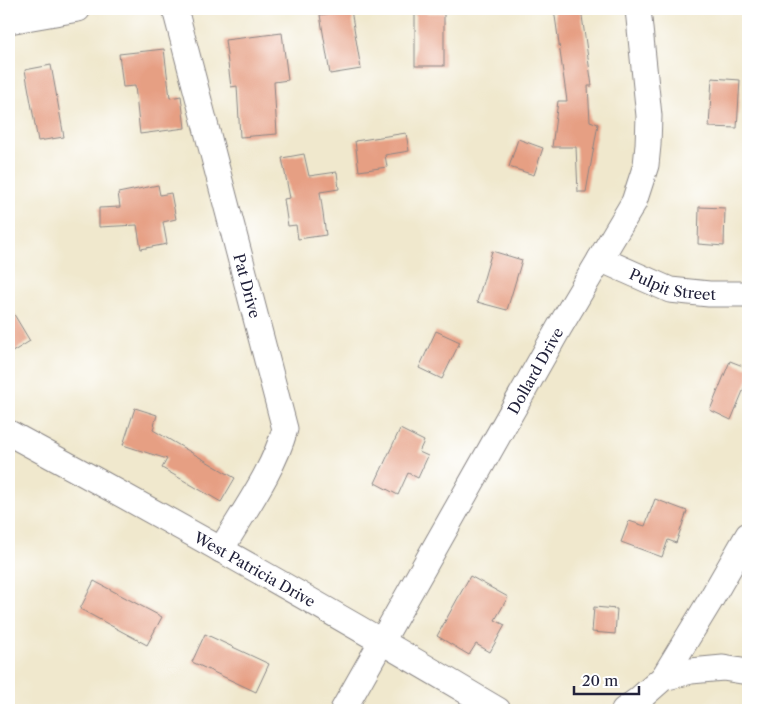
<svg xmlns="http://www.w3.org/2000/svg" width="757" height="719" font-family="'Libre Caslon Text',serif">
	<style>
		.building { fill: #e69f83 }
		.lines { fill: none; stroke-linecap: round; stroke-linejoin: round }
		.minor-casing { stroke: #898584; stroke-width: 27 }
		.minor { stroke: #fff; stroke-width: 25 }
		.labels { text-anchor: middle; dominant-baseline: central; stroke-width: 4; stroke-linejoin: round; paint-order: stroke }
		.street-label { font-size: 15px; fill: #22223b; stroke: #fff }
	</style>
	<rect width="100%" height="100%" fill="#fff"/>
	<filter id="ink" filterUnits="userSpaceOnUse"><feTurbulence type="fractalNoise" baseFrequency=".02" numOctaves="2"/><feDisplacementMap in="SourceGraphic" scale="10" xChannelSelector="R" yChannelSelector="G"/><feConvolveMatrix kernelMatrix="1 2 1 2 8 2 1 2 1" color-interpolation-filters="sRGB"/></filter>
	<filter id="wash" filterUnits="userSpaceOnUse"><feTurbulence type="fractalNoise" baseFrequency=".0096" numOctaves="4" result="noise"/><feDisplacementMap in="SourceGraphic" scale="20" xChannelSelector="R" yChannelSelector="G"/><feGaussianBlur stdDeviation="1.12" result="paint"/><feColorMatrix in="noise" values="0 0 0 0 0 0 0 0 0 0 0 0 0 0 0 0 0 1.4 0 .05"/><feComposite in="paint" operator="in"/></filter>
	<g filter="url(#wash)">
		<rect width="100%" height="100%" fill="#f0e8cd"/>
		<g id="blocks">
			<!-- building -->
			<g class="building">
				<path d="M 554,9 L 581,9 L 592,86 L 588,86 L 590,121 L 598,124 L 586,192 L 578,192 L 576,147 L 552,147 L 558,101 L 567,101 Z"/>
				<path d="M 351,10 L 361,69 L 330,74 L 320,15 Z"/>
				<rect x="415" y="13" width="29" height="53"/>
				<path d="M 282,33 L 288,80 L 274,82 L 277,134 L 240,137 L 237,86 L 231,87 L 225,40 Z"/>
				<path d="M 164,49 L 170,98 L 181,96 L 185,128 L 140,134 L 135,86 L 123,87 L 119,54 Z"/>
				<path d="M 51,65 L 64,137 L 38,141 L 25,70 Z"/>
				<path d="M 712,78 L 740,80 L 737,128 L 709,127 Z"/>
				<path d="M 406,133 L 409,151 L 385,155 L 387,167 L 359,171 L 355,141 Z"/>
				<path d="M 518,139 L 543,148 L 534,175 L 509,167 Z"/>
				<path d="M 304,154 L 309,176 L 337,172 L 339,189 L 320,192 L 326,235 L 298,239 L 296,225 L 288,226 L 284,199 L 290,198 L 282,158 Z"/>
				<path d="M 158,185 L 160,195 L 171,193 L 176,219 L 163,222 L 167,244 L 141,249 L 137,225 L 99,227 L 99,208 L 120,207 L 118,193 Z"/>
				<path d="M 699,207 L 725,208 L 724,246 L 698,244 Z"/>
				<path d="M 492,251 L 522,260 L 507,310 L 477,302 Z"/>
				<path d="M 9,306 L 30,341 L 9,354 Z"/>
				<path d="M 436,331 L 460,342 L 442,379 L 419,368 Z"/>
				<path d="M 730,361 L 748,368 L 748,379 L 731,420 L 710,410 Z"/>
				<path d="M 135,408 L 157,415 L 153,430 L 235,478 L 221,502 L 162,468 L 167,459 L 123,445 Z"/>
				<path d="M 400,429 L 424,441 L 419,452 L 428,456 L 418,478 L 408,473 L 398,495 L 375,483 Z"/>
				<path d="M 655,499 L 687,511 L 676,543 L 668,540 L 662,557 L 621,542 L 629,521 L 645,526 Z"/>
				<path d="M 470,576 L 508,597 L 495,620 L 505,625 L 490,652 L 476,644 L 469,655 L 437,636 Z"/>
				<path d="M 94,581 L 162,617 L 147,645 L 80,609 Z"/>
				<path d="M 594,607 L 617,609 L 615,634 L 592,632 Z"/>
				<path d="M 205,634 L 269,664 L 256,692 L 192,662 Z"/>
			</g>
		</g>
	</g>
	<g filter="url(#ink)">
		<use href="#blocks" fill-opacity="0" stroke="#898584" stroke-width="1"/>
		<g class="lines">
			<defs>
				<g id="minor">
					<path id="s1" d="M 175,9 L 285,429 C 273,472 243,512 221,550"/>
					<path d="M 9,21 L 78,9"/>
					<path id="s2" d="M 600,259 L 670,290 L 709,294 L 748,294"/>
					<path id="s3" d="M 9,433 C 174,522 337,614 498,710"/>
					<path d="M 663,678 L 710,601 L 748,535"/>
					<path id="s4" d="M 343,710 L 559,328 L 634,202 L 646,165 L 648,145 L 649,116 L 638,9"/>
					<path d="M 624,710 L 638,700 L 663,678 L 691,671 L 723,668 L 748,672"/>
				</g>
			</defs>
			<!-- minor casing -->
			<use href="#minor" class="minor-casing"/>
			<!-- minor -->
			<use href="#minor" class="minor"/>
		</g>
	</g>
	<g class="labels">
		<!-- street labels -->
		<g class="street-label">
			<text stroke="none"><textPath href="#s2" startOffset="78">Pulpit Street</textPath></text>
			<text stroke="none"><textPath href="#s1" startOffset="286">Pat Drive</textPath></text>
			<text stroke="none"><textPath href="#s4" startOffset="390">Dollard Drive</textPath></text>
			<text stroke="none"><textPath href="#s3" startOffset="281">West Patricia Drive</textPath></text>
		</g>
	</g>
	<!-- margin -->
	<rect width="757" height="719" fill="none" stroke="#fff" stroke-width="30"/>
	<!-- scale -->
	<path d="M574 686v8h65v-8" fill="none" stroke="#22223b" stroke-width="2.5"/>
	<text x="582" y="686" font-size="15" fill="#22223b" stroke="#ffffff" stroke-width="4" paint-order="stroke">20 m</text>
</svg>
